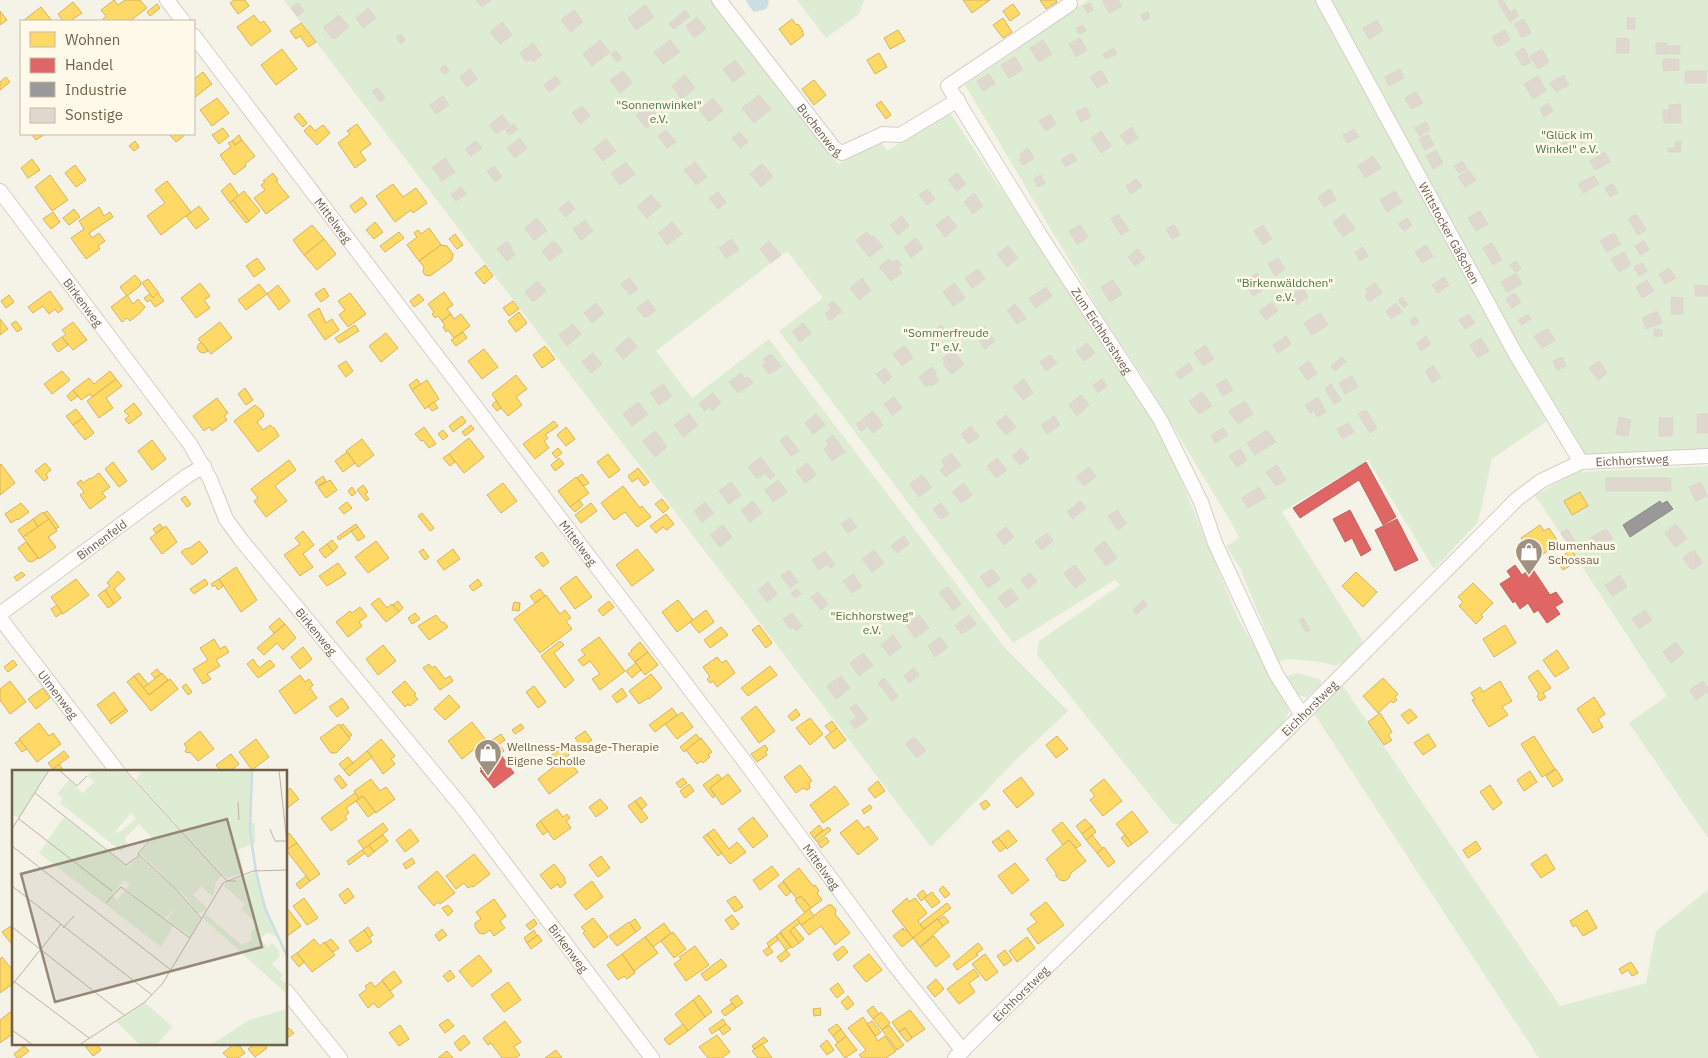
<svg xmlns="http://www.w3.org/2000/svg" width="1708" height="1058" font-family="'IBM Plex Sans',sans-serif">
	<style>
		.green { fill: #deecd3 }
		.water { fill: #cbdee4 }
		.homes { fill: #ffd966; stroke: #d4b45e }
		.shops { fill: #e06666; stroke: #be645e }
		.industry { fill: #999; stroke: #8d8882 }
		.building { fill: #ded8ce; stroke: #ddd6cb }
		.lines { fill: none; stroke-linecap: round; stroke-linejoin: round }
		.minor-casing { stroke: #d4cfc6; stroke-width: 16 }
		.minor { stroke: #fefdfc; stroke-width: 14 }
		.labels { text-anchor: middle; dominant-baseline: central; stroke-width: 5; stroke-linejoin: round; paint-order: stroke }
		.park-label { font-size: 12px; fill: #4d7b46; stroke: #fef9e8 }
		.street-label { font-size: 12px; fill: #705f4b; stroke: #fef9e8 }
		.poi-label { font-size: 12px; fill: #705f4b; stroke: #fef9e8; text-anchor: start }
		.inset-river { fill: none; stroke: #cbdee4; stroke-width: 2.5 }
		.inset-road { fill: none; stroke: #bcb3a4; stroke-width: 1 }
		.view { fill: #968877; fill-opacity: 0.15; stroke: #968877; stroke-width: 2.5 }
		.inset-edge { fill: none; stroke: #705f4b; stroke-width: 2.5 }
	</style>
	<rect width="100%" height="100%" fill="#f5f2e8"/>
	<!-- green -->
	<g class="green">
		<path d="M 284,0 L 713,0 L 838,164 L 880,140 L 887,151 L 950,113 L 1148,408 L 1172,458 L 1238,618 L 1286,703 L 1289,712 L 1284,722 L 1185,824 L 1173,824 L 1037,655 L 1039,641 L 1120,585 L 1115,580 L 1013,643 L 779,331 L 823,298 L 787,251 L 656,351 L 692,398 L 769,339 L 1005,648 L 1068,711 L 1019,757 L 931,847 Z"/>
		<path d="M 797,0 L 864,0 L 859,14 L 826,38 Z"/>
		<path d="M 1088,0 L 1320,0 L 1512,363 L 1547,421 L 1492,459 L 1478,522 L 1434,569 L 1368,460 L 1282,512 L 1364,643 L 1347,660 L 1335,666 L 1321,662 L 1290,659 L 1278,661 L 1240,568 L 1226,546 L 1239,538 L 1234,527 L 1143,377 L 1103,317 L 965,85 Z"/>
		<path d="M 1331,0 L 1708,0 L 1708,449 L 1584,456 L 1518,346 Z"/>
		<path d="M 1708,466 L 1708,838 L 1629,723 L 1667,696 L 1535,495 L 1578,472 Z"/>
		<path d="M 1299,673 L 1321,680 L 1321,684 L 1307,697 C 1295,696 1292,690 1286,679 L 1287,676 Z"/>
		<path d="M 1341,683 L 1560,1006 L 1646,983 L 1656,931 L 1708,890 L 1708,1058 L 1539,1058 L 1313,712 Z"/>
	</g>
	<!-- water -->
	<path class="water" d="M 746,0 L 768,0 L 769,3 L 766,9 L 754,12 L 749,6 Z"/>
	<!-- homes -->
	<g class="homes">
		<path d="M 114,0 L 118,5 L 125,0 L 140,0 L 147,8 L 130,21 L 104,21 L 103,19 L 106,16 L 101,10 Z"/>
		<path d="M 234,0 L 245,0 L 249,6 L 238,14 L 230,3 Z"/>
		<path d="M 963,0 L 990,0 L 972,13 Z"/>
		<path d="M 1040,0 L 1056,0 L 1057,2 L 1046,9 Z"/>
		<path d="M 73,2 L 82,13 L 70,21 L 63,21 L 58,14 Z"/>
		<path d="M 157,4 L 160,8 L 150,16 L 147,12 Z"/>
		<path d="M 1013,4 L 1020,14 L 1010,21 L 1003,11 Z"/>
		<path d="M 41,7 L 52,21 L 26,21 L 24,20 Z"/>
		<path d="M 0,11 L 7,20 L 0,25 Z"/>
		<path d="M 254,15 L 260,23 L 264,21 L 271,31 L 251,46 L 237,27 Z"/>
		<path d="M 1003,18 L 1012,32 L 1003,38 L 993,25 Z"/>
		<path d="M 792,19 L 796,25 L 798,24 L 803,31 L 802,32 L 804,35 L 791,45 L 779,29 Z"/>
		<path d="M 301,23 L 316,42 L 308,47 L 300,36 L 296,39 L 290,31 Z"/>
		<path d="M 898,30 L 905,41 L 890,49 L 884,38 Z"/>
		<path d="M 282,49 L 297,69 L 276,85 L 261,65 Z"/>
		<path d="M 879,53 L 887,67 L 875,74 L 867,60 Z"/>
		<path d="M 203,72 L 212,84 L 194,98 L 194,79 Z"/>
		<path d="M 6,77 L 10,82 L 0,90 L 0,82 Z"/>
		<path d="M 814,80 L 826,95 L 814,105 L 802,89 Z"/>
		<path d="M 217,98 L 229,113 L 212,126 L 200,110 Z"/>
		<path d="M 881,101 L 891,115 L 886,119 L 876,105 Z"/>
		<path d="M 299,113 L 307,123 L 303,127 L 294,117 Z"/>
		<path d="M 357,124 L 371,144 L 360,152 L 366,160 L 355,168 L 338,143 L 350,134 L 347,131 Z"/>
		<path d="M 310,125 L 315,131 L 323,125 L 330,133 L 317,145 L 304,131 Z"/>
		<path d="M 223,128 L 229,136 L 219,144 L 212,135 Z"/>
		<path d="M 31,134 L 45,134 L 36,140 Z"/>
		<path d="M 169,134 L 186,134 L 176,142 Z"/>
		<path d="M 239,135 L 242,140 L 235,145 L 232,141 Z"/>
		<path d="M 242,140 L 255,156 L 245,164 L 246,166 L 234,175 L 220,155 L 231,147 L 228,143 L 232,141 L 235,145 Z"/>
		<path d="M 135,141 L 139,147 L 134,151 L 129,146 Z"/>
		<path d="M 32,159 L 40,170 L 28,178 L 21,168 Z"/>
		<path d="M 75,165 L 86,180 L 76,187 L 65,173 Z"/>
		<path d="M 273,173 L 278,180 L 276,181 L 289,197 L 266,214 L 254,198 L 265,190 L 261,185 L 265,182 L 263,181 Z"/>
		<path d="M 50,175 L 68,200 L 52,211 L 35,187 Z"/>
		<path d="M 167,181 L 191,212 L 161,235 L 147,216 L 165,203 L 155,190 Z"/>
		<path d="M 230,183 L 239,196 L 230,203 L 221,191 Z"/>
		<path d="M 393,184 L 403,197 L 416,188 L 427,203 L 413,213 L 411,210 L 395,222 L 376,196 Z"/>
		<path d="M 244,191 L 260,211 L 249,221 L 233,200 Z"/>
		<path d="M 362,197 L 367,204 L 355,213 L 350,206 Z"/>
		<path d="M 233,200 L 249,221 L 246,223 L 230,203 Z"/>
		<path d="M 199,206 L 209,219 L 196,229 L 186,216 Z"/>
		<path d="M 99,207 L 104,216 L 110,212 L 113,217 L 89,233 L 92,238 L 99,233 L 105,241 L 98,246 L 100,249 L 86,259 L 71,238 L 84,229 L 79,221 Z"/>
		<path d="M 74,209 L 80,217 L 69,225 L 63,218 Z"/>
		<path d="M 53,212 L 60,222 L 51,229 L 43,219 Z"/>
		<path d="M 375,222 L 383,232 L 374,239 L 366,230 Z"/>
		<path d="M 312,225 L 324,239 L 304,255 L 293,240 Z"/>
		<path d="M 429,228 L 441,245 L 419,261 L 407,245 L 417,237 L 414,233 L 418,230 L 421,234 Z"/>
		<path d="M 399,232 L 404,238 L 385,252 L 380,246 Z"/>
		<path d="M 455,234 L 463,245 L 457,249 L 449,239 Z"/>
		<path d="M 324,239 L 336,254 L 317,270 L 304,255 Z"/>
		<path d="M 441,245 L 447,246 L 453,254 L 452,260 L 430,276 L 425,275 L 423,272 L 424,267 L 419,261 Z"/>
		<path d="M 257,258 L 265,269 L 254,277 L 246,266 Z"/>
		<path d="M 485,265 L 493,276 L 484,284 L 475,273 Z"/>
		<path d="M 135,275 L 141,282 L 140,286 L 127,296 L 120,287 Z"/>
		<path d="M 148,279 L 159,293 L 153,298 L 142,283 Z"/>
		<path d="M 200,283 L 210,296 L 204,300 L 210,308 L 196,318 L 181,298 Z"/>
		<path d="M 259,284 L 267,294 L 246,310 L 238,300 Z"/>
		<path d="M 278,285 L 290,301 L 279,310 L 267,294 Z"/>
		<path d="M 324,288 L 329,296 L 321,302 L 315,294 Z"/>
		<path d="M 50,291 L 63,309 L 58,313 L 55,309 L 49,314 L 43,306 L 33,313 L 28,307 Z"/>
		<path d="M 444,292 L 453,305 L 447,309 L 451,314 L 442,321 L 438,316 L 435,318 L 432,314 L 434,312 L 428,304 Z"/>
		<path d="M 158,293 L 164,301 L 155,307 L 150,300 L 147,302 L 144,298 L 150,294 L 153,298 Z"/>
		<path d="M 350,293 L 366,314 L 348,327 L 339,315 L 345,310 L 338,301 Z"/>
		<path d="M 419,294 L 424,300 L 414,307 L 410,301 Z"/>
		<path d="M 9,295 L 14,302 L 6,308 L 1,301 Z"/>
		<path d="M 127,295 L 133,304 L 138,299 L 145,307 L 140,313 L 130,321 L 127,318 L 122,322 L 111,307 Z"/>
		<path d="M 513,301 L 519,309 L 509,316 L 503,308 Z"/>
		<path d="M 319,308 L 326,323 L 332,319 L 339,330 L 325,340 L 308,315 Z"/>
		<path d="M 519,312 L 527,323 L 516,332 L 508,321 Z"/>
		<path d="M 451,314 L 454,319 L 461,314 L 470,326 L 454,338 L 448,330 L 446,332 L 443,327 L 445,326 L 442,321 Z"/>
		<path d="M 0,319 L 8,329 L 0,335 Z"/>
		<path d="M 16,321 L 22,329 L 17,332 L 11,324 Z"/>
		<path d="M 73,322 L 87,340 L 73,350 L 62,337 L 66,334 L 62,330 Z"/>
		<path d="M 220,322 L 232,338 L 211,354 L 198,339 Z"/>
		<path d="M 355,325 L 359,331 L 339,343 L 335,338 Z"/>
		<path d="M 463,332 L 467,338 L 456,346 L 451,340 Z"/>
		<path d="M 386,333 L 398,348 L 381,362 L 369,346 Z"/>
		<path d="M 62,337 L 68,345 L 58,352 L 52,344 Z"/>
		<path d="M 201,342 L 208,351 L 204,353 L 200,352 L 197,348 L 198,345 Z"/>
		<path d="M 545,346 L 555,359 L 542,368 L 533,355 Z"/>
		<path d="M 484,349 L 498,367 L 482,379 L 468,361 Z"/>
		<path d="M 346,361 L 353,371 L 346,377 L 338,366 Z"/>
		<path d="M 62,371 L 70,380 L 52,394 L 44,384 Z"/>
		<path d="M 110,371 L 116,379 L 92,397 L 90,394 L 81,400 L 73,390 L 89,378 L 94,384 Z"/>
		<path d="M 516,375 L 527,389 L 516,397 L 522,405 L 508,416 L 501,408 L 492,394 Z"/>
		<path d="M 116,379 L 122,386 L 106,398 L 113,408 L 99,418 L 87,401 Z"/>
		<path d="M 417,379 L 421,385 L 412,390 L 409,385 Z"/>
		<path d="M 427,380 L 439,399 L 425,409 L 412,390 Z"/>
		<path d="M 245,388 L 253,400 L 246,405 L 238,394 Z"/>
		<path d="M 73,390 L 78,396 L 71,401 L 67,396 Z"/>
		<path d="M 217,398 L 228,413 L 224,416 L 227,420 L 212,431 L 209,427 L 204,431 L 193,416 Z"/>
		<path d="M 496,401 L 501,408 L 497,411 L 492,405 Z"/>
		<path d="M 434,402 L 438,408 L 432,411 L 428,406 Z"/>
		<path d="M 134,403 L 142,414 L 129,424 L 125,419 L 129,416 L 124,411 Z"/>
		<path d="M 255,405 L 262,411 L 264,416 L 257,422 L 263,430 L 270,425 L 275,429 L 279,436 L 258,452 L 234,421 Z"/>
		<path d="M 76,409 L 83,418 L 73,425 L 66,416 Z"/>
		<path d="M 462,416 L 466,422 L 453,432 L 449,426 Z"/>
		<path d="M 83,418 L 94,433 L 85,440 L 73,425 Z"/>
		<path d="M 554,421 L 558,426 L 545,435 L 548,438 L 544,441 L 549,448 L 535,459 L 523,444 Z"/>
		<path d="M 471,425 L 474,429 L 465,436 L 462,432 Z"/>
		<path d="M 424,427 L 436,444 L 429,448 L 423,440 L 421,441 L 415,434 Z"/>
		<path d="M 566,427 L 575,439 L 566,446 L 557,435 Z"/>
		<path d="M 443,430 L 448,436 L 443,440 L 438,434 Z"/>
		<path d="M 469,438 L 484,457 L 464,473 L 449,454 Z"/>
		<path d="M 362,439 L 374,455 L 358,467 L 346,451 Z"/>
		<path d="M 152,440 L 166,459 L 152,470 L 138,451 Z"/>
		<path d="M 558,448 L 562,453 L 556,458 L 552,453 Z"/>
		<path d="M 347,452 L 355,463 L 343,472 L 335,461 Z"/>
		<path d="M 449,454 L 455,462 L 450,466 L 443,458 Z"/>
		<path d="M 608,454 L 620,470 L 609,478 L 597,462 Z"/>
		<path d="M 559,458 L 564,464 L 555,471 L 551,465 Z"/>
		<path d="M 289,460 L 296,470 L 275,486 L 287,501 L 266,517 L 254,501 L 258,498 L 251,489 Z"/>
		<path d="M 113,462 L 127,481 L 119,487 L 105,469 Z"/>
		<path d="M 45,463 L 51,470 L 46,474 L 48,478 L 44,481 L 35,471 Z"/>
		<path d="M 1,464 L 15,483 L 0,495 L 0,465 Z"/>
		<path d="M 638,468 L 649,482 L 644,486 L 638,478 L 632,482 L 628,476 Z"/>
		<path d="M 99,473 L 110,487 L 102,493 L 106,497 L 90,509 L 80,495 L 84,492 L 77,483 L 81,480 L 83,483 L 90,478 L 91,479 Z"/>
		<path d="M 582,474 L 589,483 L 584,486 L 577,478 Z"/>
		<path d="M 323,476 L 326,481 L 318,486 L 315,482 Z"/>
		<path d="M 576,477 L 589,493 L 570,507 L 558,491 Z"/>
		<path d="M 330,480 L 337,490 L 326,498 L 318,487 Z"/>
		<path d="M 503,483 L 517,501 L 501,513 L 487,495 Z"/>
		<path d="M 363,485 L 368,492 L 365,494 L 369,499 L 366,501 L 357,490 Z"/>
		<path d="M 623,486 L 640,508 L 642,506 L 651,517 L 637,527 L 625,512 L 614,520 L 601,503 Z"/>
		<path d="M 352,487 L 356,493 L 352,496 L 348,491 Z"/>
		<path d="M 1580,492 L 1588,506 L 1572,515 L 1564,501 Z"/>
		<path d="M 185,496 L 191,504 L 187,507 L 181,499 Z"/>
		<path d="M 662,499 L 669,508 L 663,513 L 655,504 Z"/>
		<path d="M 579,500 L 583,505 L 575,512 L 570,507 Z"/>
		<path d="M 347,502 L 352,508 L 344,514 L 339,508 Z"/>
		<path d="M 21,503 L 29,512 L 18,520 L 17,519 L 11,523 L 5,514 Z"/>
		<path d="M 591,503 L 597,511 L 581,523 L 575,515 Z"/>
		<path d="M 47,511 L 59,527 L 56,529 L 44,513 Z"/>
		<path d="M 43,512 L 49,519 L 38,527 L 33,519 Z"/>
		<path d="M 422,513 L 434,528 L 430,531 L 418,516 Z"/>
		<path d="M 666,514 L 674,524 L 667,530 L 663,527 L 656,533 L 650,526 Z"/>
		<path d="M 33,519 L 38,527 L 23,537 L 18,530 Z"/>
		<path d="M 49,519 L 57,531 L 48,537 L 56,547 L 39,559 L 23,537 Z"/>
		<path d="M 160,524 L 163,528 L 156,533 L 153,529 Z"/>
		<path d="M 356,524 L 358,527 L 339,540 L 337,537 Z"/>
		<path d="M 1540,525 L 1544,531 L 1549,528 L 1559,543 L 1536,559 L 1521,538 Z"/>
		<path d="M 166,526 L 177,542 L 162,554 L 150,538 Z"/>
		<path d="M 358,527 L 365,537 L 358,541 L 351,531 Z"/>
		<path d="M 303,531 L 314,545 L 303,554 L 313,567 L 300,576 L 284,555 L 300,544 L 295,538 Z"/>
		<path d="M 332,540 L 338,547 L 333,552 L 327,544 Z"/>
		<path d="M 199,541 L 208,552 L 192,565 L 181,552 L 185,549 L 190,548 Z"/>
		<path d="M 376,541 L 389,558 L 368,573 L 355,557 Z"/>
		<path d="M 26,542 L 38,558 L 32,562 L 28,561 L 18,548 Z"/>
		<path d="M 327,544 L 333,552 L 325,558 L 319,550 Z"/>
		<path d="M 423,549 L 429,557 L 425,560 L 419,552 Z"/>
		<path d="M 453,549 L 460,559 L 444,570 L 437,561 Z"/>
		<path d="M 637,549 L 654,570 L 632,586 L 616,565 Z"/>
		<path d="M 1572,550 L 1578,561 L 1563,570 L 1556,559 Z"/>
		<path d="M 542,552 L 549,562 L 543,567 L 535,557 Z"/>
		<path d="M 338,563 L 346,574 L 327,586 L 319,576 Z"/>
		<path d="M 236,567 L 257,600 L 241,612 L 219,579 Z"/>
		<path d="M 118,571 L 125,579 L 114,589 L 121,598 L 114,604 L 105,590 L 110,586 L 107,583 Z"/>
		<path d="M 22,572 L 25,575 L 17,581 L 14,577 Z"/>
		<path d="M 1356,572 L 1377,592 L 1363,607 L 1342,586 Z"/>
		<path d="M 576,576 L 592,597 L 575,609 L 560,588 Z"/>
		<path d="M 76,579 L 89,595 L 63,614 L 51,597 Z"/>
		<path d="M 205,579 L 208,584 L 194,594 L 190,589 Z"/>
		<path d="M 219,579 L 223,586 L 218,590 L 215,585 L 213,587 L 211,584 Z"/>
		<path d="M 478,579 L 482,585 L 473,591 L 469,586 Z"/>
		<path d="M 1473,583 L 1493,603 L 1481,615 L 1483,617 L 1476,624 L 1459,606 L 1463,602 L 1458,597 Z"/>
		<path d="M 540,589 L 545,596 L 535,603 L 530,596 Z"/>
		<path d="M 105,590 L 114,604 L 108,608 L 98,595 Z"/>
		<path d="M 546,595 L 560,614 L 565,610 L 571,618 L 566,621 L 572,629 L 540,653 L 514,619 Z"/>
		<path d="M 379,598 L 387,608 L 392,604 L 399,612 L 386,622 L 371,604 Z"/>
		<path d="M 678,600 L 693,620 L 677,632 L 662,612 Z"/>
		<path d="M 398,601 L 403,608 L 399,612 L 393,605 Z"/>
		<path d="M 609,601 L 614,607 L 603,616 L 598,610 Z"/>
		<path d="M 514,602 L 520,603 L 519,611 L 512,610 Z"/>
		<path d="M 57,605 L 62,613 L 56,617 L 51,609 Z"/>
		<path d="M 360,607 L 367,616 L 359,622 L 362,626 L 348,637 L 336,622 L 350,611 L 352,613 Z"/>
		<path d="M 706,610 L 714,622 L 699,633 L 690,622 Z"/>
		<path d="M 415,613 L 420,619 L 412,624 L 408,618 Z"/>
		<path d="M 436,615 L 442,623 L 444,622 L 448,627 L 429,640 L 418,626 Z"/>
		<path d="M 279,618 L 285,624 L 274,633 L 269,627 Z"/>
		<path d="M 285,624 L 296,638 L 283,650 L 277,643 L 264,655 L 257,648 Z"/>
		<path d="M 759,625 L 772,643 L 766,648 L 752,630 Z"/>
		<path d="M 1505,625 L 1516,643 L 1494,657 L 1483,639 Z"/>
		<path d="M 721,627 L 728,635 L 710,648 L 704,640 Z"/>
		<path d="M 599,637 L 625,671 L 600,690 L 592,679 L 600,674 L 590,661 L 583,666 L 578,660 L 585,655 L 581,650 Z"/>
		<path d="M 214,639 L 220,649 L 225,646 L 229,652 L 216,660 L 220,666 L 207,674 L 211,679 L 203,684 L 193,669 L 208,660 L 200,648 Z"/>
		<path d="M 560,641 L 564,645 L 554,653 L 574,680 L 565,688 L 541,656 Z"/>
		<path d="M 640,642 L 648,652 L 635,662 L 628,654 L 632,651 L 631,650 Z"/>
		<path d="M 383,645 L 396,661 L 378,675 L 366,659 Z"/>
		<path d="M 303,647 L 312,659 L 300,669 L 291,657 Z"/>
		<path d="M 1557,650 L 1569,668 L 1555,677 L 1543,660 Z"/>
		<path d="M 648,652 L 658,665 L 645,675 L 635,662 Z"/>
		<path d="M 717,657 L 722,663 L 726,660 L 735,673 L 717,687 L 713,681 L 710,683 L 707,679 L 710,677 L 703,667 Z"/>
		<path d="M 253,659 L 259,668 L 270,660 L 275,666 L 258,678 L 247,664 Z"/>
		<path d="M 13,660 L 17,665 L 8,672 L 4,667 Z"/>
		<path d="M 636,663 L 641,670 L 632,678 L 626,671 Z"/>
		<path d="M 429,664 L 432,668 L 435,666 L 445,679 L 450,676 L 453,681 L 440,690 L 423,668 Z"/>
		<path d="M 770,666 L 777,675 L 748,696 L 741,688 Z"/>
		<path d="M 157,669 L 161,674 L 155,678 L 151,674 Z"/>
		<path d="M 1538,670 L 1551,688 L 1543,693 L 1546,697 L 1540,701 L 1537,696 L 1539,694 L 1528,677 Z"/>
		<path d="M 139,673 L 148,684 L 143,688 L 134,676 Z"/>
		<path d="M 162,673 L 168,680 L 149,695 L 143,688 Z"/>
		<path d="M 651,674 L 662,688 L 649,699 L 648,698 L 639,704 L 629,691 Z"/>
		<path d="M 300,675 L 305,682 L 309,679 L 313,685 L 310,688 L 317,698 L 295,714 L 279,691 Z"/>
		<path d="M 134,676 L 149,695 L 170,679 L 178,689 L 151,711 L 127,682 Z"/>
		<path d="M 1383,678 L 1398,694 L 1395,697 L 1397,700 L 1393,703 L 1391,701 L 1378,713 L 1363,696 Z"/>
		<path d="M 10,681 L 26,702 L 10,714 L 0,700 L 0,689 Z"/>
		<path d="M 405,681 L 416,694 L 414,695 L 418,699 L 410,706 L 408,704 L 405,707 L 392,692 Z"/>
		<path d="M 1500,681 L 1512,701 L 1502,707 L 1508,715 L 1489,727 L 1472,700 L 1475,699 L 1471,693 L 1480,687 L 1483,692 Z"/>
		<path d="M 186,684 L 192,692 L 188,695 L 182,687 Z"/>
		<path d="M 534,686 L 546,702 L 538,708 L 526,692 Z"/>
		<path d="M 43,688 L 50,698 L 36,709 L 28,699 Z"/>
		<path d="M 622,688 L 627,696 L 617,703 L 612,696 Z"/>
		<path d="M 114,692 L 126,709 L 109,721 L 97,705 Z"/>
		<path d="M 449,695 L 460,707 L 445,720 L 434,709 Z"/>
		<path d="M 1594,697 L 1605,714 L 1598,719 L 1603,727 L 1593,733 L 1577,709 Z"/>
		<path d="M 342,698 L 349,708 L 337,717 L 329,707 Z"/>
		<path d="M 756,706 L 775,731 L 759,743 L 741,718 Z"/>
		<path d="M 672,708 L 677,715 L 655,732 L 649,725 Z"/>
		<path d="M 126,709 L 128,711 L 111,724 L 109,721 Z"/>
		<path d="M 796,709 L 800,715 L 792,721 L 788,716 Z"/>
		<path d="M 1410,709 L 1417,717 L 1408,724 L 1401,715 Z"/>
		<path d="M 682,712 L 693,727 L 677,739 L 665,724 Z"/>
		<path d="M 1380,713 L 1392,732 L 1388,735 L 1392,740 L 1384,745 L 1368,722 Z"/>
		<path d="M 810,718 L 823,734 L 810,745 L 796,728 Z"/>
		<path d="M 832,721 L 837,728 L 831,733 L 825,726 Z"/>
		<path d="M 472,722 L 486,740 L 462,759 L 448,741 Z"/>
		<path d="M 39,723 L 49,736 L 53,733 L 61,744 L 37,762 L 19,739 Z"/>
		<path d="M 339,724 L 350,739 L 336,753 L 331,753 L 320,738 Z"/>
		<path d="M 343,724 L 352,735 L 349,737 L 340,726 Z"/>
		<path d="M 521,724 L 524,728 L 515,734 L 512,730 Z"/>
		<path d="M 837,728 L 846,740 L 834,749 L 825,737 Z"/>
		<path d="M 200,731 L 214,749 L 198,761 L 190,752 L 187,753 L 185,751 L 187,748 L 184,744 Z"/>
		<path d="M 585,731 L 592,740 L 582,747 L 575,738 Z"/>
		<path d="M 501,734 L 505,740 L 495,747 L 491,741 Z"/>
		<path d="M 696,734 L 700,739 L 684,752 L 680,747 Z"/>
		<path d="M 1428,734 L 1436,746 L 1423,755 L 1414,743 Z"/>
		<path d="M 1057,736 L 1068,749 L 1056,758 L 1046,745 Z"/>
		<path d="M 1534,736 L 1555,769 L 1542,777 L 1521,744 Z"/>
		<path d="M 701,738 L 712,752 L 708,755 L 710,757 L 703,763 L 701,761 L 697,764 L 686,750 Z"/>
		<path d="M 256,739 L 269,757 L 252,770 L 239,752 Z"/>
		<path d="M 381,739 L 395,756 L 391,759 L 395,764 L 383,774 L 367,751 Z"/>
		<path d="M 20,740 L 27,749 L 22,752 L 15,743 Z"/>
		<path d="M 499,744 L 504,751 L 500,754 L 501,755 L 490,763 L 484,755 Z"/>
		<path d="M 765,745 L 768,750 L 765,752 L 767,755 L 757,762 L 751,754 Z"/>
		<path d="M 562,747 L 569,755 L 556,765 L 550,756 Z"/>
		<path d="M 64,751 L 69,757 L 53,769 L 48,763 Z"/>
		<path d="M 367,751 L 372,757 L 349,776 L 344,770 Z"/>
		<path d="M 231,754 L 239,764 L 229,772 L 221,772 L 216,765 Z"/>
		<path d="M 348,757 L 353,763 L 344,770 L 339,764 Z"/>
		<path d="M 566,757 L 578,772 L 549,794 L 538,779 Z"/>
		<path d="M 59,764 L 65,772 L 49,772 L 53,769 Z"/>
		<path d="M 800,765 L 812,781 L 809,783 L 810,788 L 807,790 L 803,788 L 796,793 L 784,777 Z"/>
		<path d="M 1556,769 L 1563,780 L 1553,787 L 1546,776 Z"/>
		<path d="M 1530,771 L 1537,782 L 1524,791 L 1517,780 Z"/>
		<path d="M 718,774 L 722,779 L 710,788 L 715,796 L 713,798 L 703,785 Z"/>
		<path d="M 728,774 L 741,791 L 722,805 L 710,788 Z"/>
		<path d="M 339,775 L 347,785 L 342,789 L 334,779 Z"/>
		<path d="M 1021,777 L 1034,794 L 1017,808 L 1003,791 Z"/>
		<path d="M 683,778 L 687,783 L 680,788 L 676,783 Z"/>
		<path d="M 371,779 L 380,791 L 386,787 L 395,799 L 376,813 L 363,796 L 359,799 L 354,791 Z"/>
		<path d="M 1104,779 L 1122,801 L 1103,816 L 1090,800 L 1095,796 L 1090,790 Z"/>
		<path d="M 878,781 L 885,791 L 875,798 L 868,789 Z"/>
		<path d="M 689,784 L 694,791 L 685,798 L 680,791 Z"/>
		<path d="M 1490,785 L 1502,803 L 1493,810 L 1480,792 Z"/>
		<path d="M 835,786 L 849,804 L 823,823 L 810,805 Z"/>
		<path d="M 290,788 L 299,799 L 286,809 L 286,792 Z"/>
		<path d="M 355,793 L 359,799 L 346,808 L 349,813 L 345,816 L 347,819 L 331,831 L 321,818 Z"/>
		<path d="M 363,796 L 375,812 L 368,817 L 356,801 Z"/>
		<path d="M 641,797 L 647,805 L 642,809 L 635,801 Z"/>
		<path d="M 600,799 L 608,808 L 596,817 L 589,807 Z"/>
		<path d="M 986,800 L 990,805 L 984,810 L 980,804 Z"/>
		<path d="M 635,801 L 648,818 L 641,823 L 628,806 Z"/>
		<path d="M 870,805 L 872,808 L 864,814 L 862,810 Z"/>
		<path d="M 557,809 L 563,817 L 567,814 L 570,818 L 566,821 L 571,828 L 554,840 L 540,821 Z"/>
		<path d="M 1132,811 L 1148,832 L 1132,844 L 1116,824 Z"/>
		<path d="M 753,817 L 768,836 L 753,848 L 738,829 Z"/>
		<path d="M 1085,819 L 1092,826 L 1082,834 L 1076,826 Z"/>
		<path d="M 857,820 L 864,829 L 868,826 L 878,839 L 858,855 L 840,833 Z"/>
		<path d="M 540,821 L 548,831 L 543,835 L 536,825 Z"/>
		<path d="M 1062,822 L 1081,845 L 1076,848 L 1069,840 L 1063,845 L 1052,830 Z"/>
		<path d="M 383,823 L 388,830 L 364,849 L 358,841 Z"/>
		<path d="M 819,825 L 823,830 L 814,838 L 810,833 Z"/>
		<path d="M 1092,826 L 1096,832 L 1086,840 L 1082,834 Z"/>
		<path d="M 828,827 L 831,830 L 817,842 L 814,838 Z"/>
		<path d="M 410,829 L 419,841 L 405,852 L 396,840 Z"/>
		<path d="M 714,829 L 729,849 L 737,842 L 746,852 L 730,864 L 707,834 Z"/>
		<path d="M 1008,830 L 1017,841 L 1007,849 L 998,838 Z"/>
		<path d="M 289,833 L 297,843 L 286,850 L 286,835 Z"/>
		<path d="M 707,834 L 722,853 L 718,856 L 703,837 Z"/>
		<path d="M 383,835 L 388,841 L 374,852 L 369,845 Z"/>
		<path d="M 1092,835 L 1103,849 L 1097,853 L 1086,840 Z"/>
		<path d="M 1125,835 L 1132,844 L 1128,847 L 1121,838 Z"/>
		<path d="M 826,837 L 829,842 L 821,848 L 818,843 Z"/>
		<path d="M 998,838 L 1006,847 L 1000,852 L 992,842 Z"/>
		<path d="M 1069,840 L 1086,861 L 1071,873 L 1069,878 L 1065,881 L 1060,880 L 1056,876 L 1056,873 L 1046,859 Z"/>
		<path d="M 1476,841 L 1481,849 L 1468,858 L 1463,850 Z"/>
		<path d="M 297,843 L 320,874 L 310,881 L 286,850 Z"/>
		<path d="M 369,845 L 374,852 L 368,857 L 362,850 Z"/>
		<path d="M 1104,847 L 1115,862 L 1108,867 L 1097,853 Z"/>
		<path d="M 362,850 L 365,853 L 349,865 L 347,861 Z"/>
		<path d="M 474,854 L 490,874 L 473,887 L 472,886 L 468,888 L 464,883 L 456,889 L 446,876 Z"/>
		<path d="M 1546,854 L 1555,869 L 1541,878 L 1531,864 Z"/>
		<path d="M 601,856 L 610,868 L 598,877 L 589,865 Z"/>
		<path d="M 412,858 L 415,863 L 406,869 L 403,864 Z"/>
		<path d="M 1015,863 L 1029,880 L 1012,894 L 998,876 Z"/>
		<path d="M 554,864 L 565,878 L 564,880 L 566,883 L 560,888 L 558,884 L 551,889 L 540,875 Z"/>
		<path d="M 772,866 L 779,875 L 760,890 L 753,880 Z"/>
		<path d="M 799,868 L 813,886 L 815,885 L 819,891 L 817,893 L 822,900 L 811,908 L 801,896 L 797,899 L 783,881 Z"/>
		<path d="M 437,871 L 455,893 L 440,904 L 438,902 L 434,906 L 418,887 Z"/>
		<path d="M 306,876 L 310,881 L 300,889 L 296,884 Z"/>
		<path d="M 592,881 L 603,897 L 586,910 L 574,895 Z"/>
		<path d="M 783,882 L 791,892 L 786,896 L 778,886 Z"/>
		<path d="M 943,886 L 950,894 L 945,898 L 939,890 Z"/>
		<path d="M 348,888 L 354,897 L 345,904 L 339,895 Z"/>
		<path d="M 923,890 L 927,896 L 921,901 L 917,895 Z"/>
		<path d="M 932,892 L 940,902 L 932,908 L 924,898 Z"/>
		<path d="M 735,896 L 743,907 L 735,912 L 727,901 Z"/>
		<path d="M 801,896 L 811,908 L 805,913 L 795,900 Z"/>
		<path d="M 304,898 L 318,918 L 307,925 L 293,906 Z"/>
		<path d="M 907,898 L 909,902 L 915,898 L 927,913 L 918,921 L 924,929 L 913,938 L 892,911 Z"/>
		<path d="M 494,899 L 506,916 L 500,921 L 505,928 L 494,936 L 490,930 L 484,934 L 479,933 L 475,927 L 475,923 L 481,919 L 476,912 Z"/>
		<path d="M 1046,902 L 1064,925 L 1038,944 L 1027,929 L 1037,922 L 1030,914 Z"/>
		<path d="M 947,903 L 951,908 L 924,929 L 920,924 Z"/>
		<path d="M 448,905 L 453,911 L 448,916 L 442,908 Z"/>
		<path d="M 828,905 L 832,905 L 836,910 L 835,914 L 850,933 L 835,945 L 821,926 L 809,935 L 801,925 Z"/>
		<path d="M 287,908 L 301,926 L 286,937 L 286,909 Z"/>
		<path d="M 809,909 L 814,916 L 801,925 L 797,919 Z"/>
		<path d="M 1587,910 L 1597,928 L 1583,936 L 1576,925 L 1573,927 L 1570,921 Z"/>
		<path d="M 732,915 L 739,924 L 732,930 L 725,920 Z"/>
		<path d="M 944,916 L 949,922 L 943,926 L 938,920 Z"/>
		<path d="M 593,918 L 608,937 L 594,948 L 583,933 L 585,931 L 581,927 Z"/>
		<path d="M 534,919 L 537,924 L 530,930 L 526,925 Z"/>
		<path d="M 635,919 L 641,928 L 636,932 L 629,923 Z"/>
		<path d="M 797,919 L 800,923 L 790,931 L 799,943 L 792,948 L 780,932 Z"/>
		<path d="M 937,919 L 943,926 L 920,947 L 913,938 Z"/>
		<path d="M 629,922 L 636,932 L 617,946 L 609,936 Z"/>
		<path d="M 664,923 L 671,933 L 653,947 L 645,937 Z"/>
		<path d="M 14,924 L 14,947 L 2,932 Z"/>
		<path d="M 368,927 L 373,935 L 369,938 L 364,930 Z"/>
		<path d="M 794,927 L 804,939 L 799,943 L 790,931 Z"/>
		<path d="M 903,928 L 904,931 L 906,929 L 913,938 L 902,947 L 893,936 Z"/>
		<path d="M 442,929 L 447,935 L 439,941 L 435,935 Z"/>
		<path d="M 364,930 L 372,942 L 357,952 L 349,941 Z"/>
		<path d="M 534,930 L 537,936 L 527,943 L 524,938 Z"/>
		<path d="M 673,932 L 686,949 L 674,958 L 661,941 Z"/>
		<path d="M 780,933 L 791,947 L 786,950 L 776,936 Z"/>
		<path d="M 538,935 L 542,941 L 531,949 L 527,943 Z"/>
		<path d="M 776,936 L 778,940 L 769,947 L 767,943 Z"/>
		<path d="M 934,936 L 950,956 L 936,967 L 920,947 Z"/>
		<path d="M 645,937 L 658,953 L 634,971 L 622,954 Z"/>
		<path d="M 1027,937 L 1035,948 L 1017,962 L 1009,951 Z"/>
		<path d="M 314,939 L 320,946 L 324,942 L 335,955 L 312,972 L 297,953 Z"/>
		<path d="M 331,939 L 339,948 L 333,952 L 325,943 Z"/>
		<path d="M 978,943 L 983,949 L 976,954 L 978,955 L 957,970 L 953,964 Z"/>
		<path d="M 695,946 L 709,965 L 686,981 L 674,964 L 681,959 L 679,957 Z"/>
		<path d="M 843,946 L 848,952 L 838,961 L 833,954 Z"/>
		<path d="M 769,947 L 773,952 L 767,956 L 763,951 Z"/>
		<path d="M 786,950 L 790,955 L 781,962 L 777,957 Z"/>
		<path d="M 1005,950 L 1012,960 L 1004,966 L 997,956 Z"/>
		<path d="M 297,953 L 304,962 L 299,967 L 291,957 Z"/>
		<path d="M 622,954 L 634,971 L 635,973 L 627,979 L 624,976 L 618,980 L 607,965 Z"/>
		<path d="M 869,954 L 882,970 L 866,982 L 853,966 Z"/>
		<path d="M 985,954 L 998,972 L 986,981 L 972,964 Z"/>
		<path d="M 479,955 L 492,971 L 472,987 L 459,971 Z"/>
		<path d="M 2,957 L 14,972 L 14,983 L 0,993 L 0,959 Z"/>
		<path d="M 721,959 L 727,966 L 706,981 L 701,974 Z"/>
		<path d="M 1631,962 L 1638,973 L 1632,976 L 1628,970 L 1622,974 L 1619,969 Z"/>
		<path d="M 974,969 L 979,976 L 969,983 L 975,992 L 959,1004 L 947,989 Z"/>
		<path d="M 450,970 L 455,977 L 448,982 L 443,976 Z"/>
		<path d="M 394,971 L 402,982 L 390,991 L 382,980 Z"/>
		<path d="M 936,979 L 944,989 L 935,997 L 927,987 Z"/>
		<path d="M 382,981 L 394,996 L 378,1008 L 374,1003 L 368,1008 L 359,995 L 367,989 L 365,986 L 371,982 L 375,987 Z"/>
		<path d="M 508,982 L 521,1000 L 504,1012 L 491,995 Z"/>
		<path d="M 838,983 L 844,992 L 837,998 L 830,989 Z"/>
		<path d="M 699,995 L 712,1012 L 705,1017 L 693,1000 Z"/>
		<path d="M 737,995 L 743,1003 L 736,1008 L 730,1000 Z"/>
		<path d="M 848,996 L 854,1004 L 847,1010 L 841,1002 Z"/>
		<path d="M 693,1000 L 705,1017 L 688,1031 L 675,1014 Z"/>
		<path d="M 732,1003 L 736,1008 L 725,1016 L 721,1011 Z"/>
		<path d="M 873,1006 L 879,1014 L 873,1019 L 867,1011 Z"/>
		<path d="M 820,1008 L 821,1015 L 814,1016 L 813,1009 Z"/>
		<path d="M 13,1010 L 14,1033 L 0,1043 L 0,1020 Z"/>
		<path d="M 910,1010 L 925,1029 L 912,1038 L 905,1028 L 899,1032 L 892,1022 Z"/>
		<path d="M 881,1012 L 890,1023 L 882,1030 L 873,1019 Z"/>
		<path d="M 863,1017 L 878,1041 L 885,1036 L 896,1051 L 886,1058 L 862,1058 L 859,1055 L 866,1050 L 848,1028 Z"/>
		<path d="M 448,1019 L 454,1026 L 445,1033 L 439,1025 Z"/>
		<path d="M 723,1019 L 726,1024 L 712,1034 L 709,1029 Z"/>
		<path d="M 505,1021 L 521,1042 L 514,1047 L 520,1055 L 516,1058 L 502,1058 L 491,1043 L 488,1045 L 483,1038 Z"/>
		<path d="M 872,1021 L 881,1032 L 876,1036 L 867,1024 Z"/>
		<path d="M 683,1024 L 688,1031 L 669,1045 L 664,1039 Z"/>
		<path d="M 726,1024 L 731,1029 L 723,1035 L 719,1029 Z"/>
		<path d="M 837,1024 L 841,1029 L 833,1036 L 828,1030 Z"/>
		<path d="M 400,1025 L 409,1039 L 399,1046 L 389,1033 Z"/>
		<path d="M 889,1025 L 904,1045 L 897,1050 L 882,1030 Z"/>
		<path d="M 289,1028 L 294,1033 L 286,1039 L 286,1030 Z"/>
		<path d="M 905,1028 L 912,1038 L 907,1042 L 899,1032 Z"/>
		<path d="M 841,1029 L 846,1036 L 838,1043 L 833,1036 Z"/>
		<path d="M 464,1035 L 470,1043 L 460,1051 L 454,1043 Z"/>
		<path d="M 717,1035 L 730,1052 L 722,1058 L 708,1058 L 699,1047 Z"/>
		<path d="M 846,1036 L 857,1050 L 845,1058 L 835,1045 Z"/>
		<path d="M 764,1037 L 768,1041 L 754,1049 L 752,1046 Z"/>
		<path d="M 827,1040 L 834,1050 L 827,1055 L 820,1046 Z"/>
		<path d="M 90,1044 L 97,1044 L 101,1050 L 93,1056 L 86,1047 Z"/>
		<path d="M 234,1044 L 238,1044 L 245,1053 L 238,1058 L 228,1058 L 223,1053 Z"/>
		<path d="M 255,1044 L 264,1044 L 267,1048 L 255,1057 L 248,1049 Z"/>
		<path d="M 762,1044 L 772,1058 L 758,1058 L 752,1051 Z"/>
		<path d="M 24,1046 L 29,1051 L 20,1058 L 17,1058 L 14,1054 Z"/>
		<path d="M 556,1050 L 562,1058 L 545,1058 Z"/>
		<path d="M 447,1051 L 453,1058 L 438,1058 Z"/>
	</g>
	<!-- shops -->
	<g class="shops">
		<path d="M 1366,462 L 1396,517 L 1383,525 L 1359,480 L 1300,518 L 1293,508 Z"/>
		<path d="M 1350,510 L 1371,550 L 1361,556 L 1352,538 L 1345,542 L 1333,519 Z"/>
		<path d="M 1397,519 L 1418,560 L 1395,571 L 1375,530 Z"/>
		<path d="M 1515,565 L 1522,575 L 1532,568 L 1550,595 L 1556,592 L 1563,602 L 1555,607 L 1560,614 L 1547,623 L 1538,610 L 1534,613 L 1528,603 L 1520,609 L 1515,601 L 1513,603 L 1500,584 L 1511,577 L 1507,571 Z"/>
		<path d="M 501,755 L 514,773 L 494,788 L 480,771 L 482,770 L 480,768 Z"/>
	</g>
	<!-- industry -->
	<path class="industry" d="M 1660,501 L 1662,504 L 1667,501 L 1673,509 L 1630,537 L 1623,525 Z"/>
	<!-- building -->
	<g class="building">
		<path d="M 476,0 L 491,0 L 482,7 Z"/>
		<path d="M 1102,0 L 1118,0 L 1122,6 L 1109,13 Z"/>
		<path d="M 1501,0 L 1503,0 L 1510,12 L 1506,15 L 1498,2 Z"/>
		<path d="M 298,3 L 304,11 L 297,16 L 291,8 Z"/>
		<path d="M 1090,3 L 1093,10 L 1087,13 L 1084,6 Z"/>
		<path d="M 645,5 L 654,17 L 636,30 L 628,18 Z"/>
		<path d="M 368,8 L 376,18 L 363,28 L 356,18 Z"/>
		<path d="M 1515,9 L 1519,16 L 1510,22 L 1506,15 Z"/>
		<path d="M 574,10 L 583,22 L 571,32 L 561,20 Z"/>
		<path d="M 685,10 L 690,16 L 674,29 L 669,24 Z"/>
		<path d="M 1148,12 L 1150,18 L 1143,21 L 1141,15 Z"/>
		<path d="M 339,15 L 349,27 L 338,36 L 328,24 Z"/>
		<path d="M 697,17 L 706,29 L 694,38 L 686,26 Z"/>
		<rect x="1627" y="18" width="8" height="11"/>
		<path d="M 1524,19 L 1531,33 L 1522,38 L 1514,24 Z"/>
		<path d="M 1377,20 L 1383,31 L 1369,39 L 1363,28 Z"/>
		<path d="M 502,22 L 512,35 L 500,44 L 490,32 Z"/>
		<path d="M 328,24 L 338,36 L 333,39 L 323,27 Z"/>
		<path d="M 1083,25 L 1086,31 L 1079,34 L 1076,28 Z"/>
		<path d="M 1505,30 L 1510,40 L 1498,47 L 1492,37 Z"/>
		<path d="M 401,34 L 405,40 L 401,44 L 396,37 Z"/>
		<path d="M 1080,38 L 1087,50 L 1076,57 L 1069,44 Z"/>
		<path d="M 1617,38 L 1629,39 L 1629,53 L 1616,53 Z"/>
		<path d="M 600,40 L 610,52 L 592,66 L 583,54 Z"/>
		<path d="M 670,40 L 680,52 L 663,64 L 654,52 Z"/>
		<path d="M 1043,40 L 1052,54 L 1039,62 L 1030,48 Z"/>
		<path d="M 533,43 L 542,55 L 533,62 L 530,59 L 526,62 L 520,53 Z"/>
		<path d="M 1656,43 L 1667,43 L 1666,54 L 1656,54 Z"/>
		<path d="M 1667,46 L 1680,46 L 1680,54 L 1666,54 Z"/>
		<path d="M 1114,48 L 1117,54 L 1106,59 L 1103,54 Z"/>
		<path d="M 1524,48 L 1531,62 L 1523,66 L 1515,53 Z"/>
		<path d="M 1542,49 L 1549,62 L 1538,69 L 1530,56 Z"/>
		<path d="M 616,51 L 622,58 L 617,62 L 611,54 Z"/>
		<path d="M 1015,57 L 1023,70 L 1009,78 L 1001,65 Z"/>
		<path d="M 1663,59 L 1679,59 L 1679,70 L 1663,71 Z"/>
		<path d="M 735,60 L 745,73 L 733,82 L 723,69 Z"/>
		<path d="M 445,65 L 449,71 L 444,74 L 440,69 Z"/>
		<path d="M 470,69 L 477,79 L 467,87 L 460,77 Z"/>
		<path d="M 1400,69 L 1404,78 L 1389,86 L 1385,77 Z"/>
		<path d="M 1101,70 L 1108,82 L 1097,88 L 1090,77 Z"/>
		<path d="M 623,71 L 632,83 L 620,93 L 610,80 Z"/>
		<rect x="1685" y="71" width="21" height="12"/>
		<path d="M 989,74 L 995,83 L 983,91 L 977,81 Z"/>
		<path d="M 685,75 L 695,88 L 681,99 L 672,86 Z"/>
		<path d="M 1564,75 L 1569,85 L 1556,92 L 1550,83 Z"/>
		<path d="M 556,76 L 561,83 L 549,92 L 544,85 Z"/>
		<path d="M 1538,76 L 1546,91 L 1533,99 L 1524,84 Z"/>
		<path d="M 378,88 L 385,98 L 380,102 L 372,91 Z"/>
		<path d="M 1416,92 L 1423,103 L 1411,109 L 1405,98 Z"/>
		<path d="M 759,95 L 771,109 L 754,123 L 742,108 Z"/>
		<path d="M 443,96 L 449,105 L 436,114 L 430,105 Z"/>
		<path d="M 713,98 L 723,110 L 709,122 L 699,110 Z"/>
		<path d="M 1548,103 L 1553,111 L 1544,117 L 1540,109 Z"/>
		<path d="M 1681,104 L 1681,123 L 1670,123 L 1669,105 Z"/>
		<path d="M 650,105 L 659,118 L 646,128 L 636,115 Z"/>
		<path d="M 582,106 L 590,116 L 580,124 L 572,113 Z"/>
		<path d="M 1086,107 L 1091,117 L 1081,122 L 1076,112 Z"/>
		<path d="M 1663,110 L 1669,110 L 1670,123 L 1664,123 Z"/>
		<path d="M 1050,114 L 1056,124 L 1046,131 L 1039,121 Z"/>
		<path d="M 502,115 L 510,125 L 497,134 L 489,125 Z"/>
		<path d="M 1426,122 L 1430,130 L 1419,136 L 1415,128 Z"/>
		<path d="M 514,124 L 518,129 L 509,135 L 506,130 Z"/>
		<path d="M 1132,127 L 1138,138 L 1127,145 L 1120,135 Z"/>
		<path d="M 1354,129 L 1359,137 L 1347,143 L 1343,135 Z"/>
		<path d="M 666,130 L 676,142 L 667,148 L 658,136 Z"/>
		<path d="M 1587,130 L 1591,138 L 1581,143 L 1577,135 Z"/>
		<path d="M 1101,131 L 1111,146 L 1101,153 L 1091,138 Z"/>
		<path d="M 740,132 L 748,142 L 740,148 L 732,138 Z"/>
		<path d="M 1428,134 L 1434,145 L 1425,150 L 1419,139 Z"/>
		<path d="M 520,138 L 527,148 L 515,158 L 507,148 Z"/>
		<path d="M 1573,138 L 1579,148 L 1566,155 L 1560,145 Z"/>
		<path d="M 606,139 L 616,151 L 603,161 L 593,149 Z"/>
		<path d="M 476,141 L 482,148 L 471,156 L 465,149 Z"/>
		<path d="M 1681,141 L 1681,152 L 1668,152 L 1668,148 L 1675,148 L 1675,142 Z"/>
		<path d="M 1028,148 L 1034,158 L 1023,165 L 1019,160 L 1022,157 L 1020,154 Z"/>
		<path d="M 1436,150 L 1443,163 L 1433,169 L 1426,156 Z"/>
		<path d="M 1605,152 L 1610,162 L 1595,170 L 1590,161 Z"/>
		<path d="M 1072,153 L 1077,160 L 1066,167 L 1061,160 Z"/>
		<path d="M 1373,156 L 1381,168 L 1365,178 L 1358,166 Z"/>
		<path d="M 445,158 L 455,172 L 442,181 L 432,167 Z"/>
		<path d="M 1462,161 L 1467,169 L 1459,173 L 1454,166 Z"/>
		<path d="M 626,162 L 635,174 L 620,185 L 611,173 Z"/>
		<path d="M 695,162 L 707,177 L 696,185 L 684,170 Z"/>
		<path d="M 762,164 L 773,176 L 761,187 L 750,174 Z"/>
		<path d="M 494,166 L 502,177 L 495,182 L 487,171 Z"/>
		<path d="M 1469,170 L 1476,180 L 1465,187 L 1458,177 Z"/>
		<path d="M 957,173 L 966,184 L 957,191 L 948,180 Z"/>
		<path d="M 1040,175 L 1045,183 L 1038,187 L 1034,179 Z"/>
		<path d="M 1594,176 L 1599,184 L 1583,193 L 1578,184 Z"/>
		<path d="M 1136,179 L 1142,186 L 1131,194 L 1126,186 Z"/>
		<path d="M 1613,184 L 1618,193 L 1610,197 L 1605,188 Z"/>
		<path d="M 461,187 L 466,194 L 456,201 L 451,195 Z"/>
		<path d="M 927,189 L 935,199 L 927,205 L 919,195 Z"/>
		<path d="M 1330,189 L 1336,200 L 1324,207 L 1318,197 Z"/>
		<path d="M 1395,191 L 1402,202 L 1387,212 L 1380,200 Z"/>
		<path d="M 718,192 L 726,203 L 718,209 L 709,198 Z"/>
		<path d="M 974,193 L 983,206 L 973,214 L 964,202 Z"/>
		<path d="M 651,195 L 661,206 L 647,218 L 637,207 Z"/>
		<path d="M 569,201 L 575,209 L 565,217 L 559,209 Z"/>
		<path d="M 1480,211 L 1488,224 L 1476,231 L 1468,218 Z"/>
		<path d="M 1118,214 L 1129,230 L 1121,235 L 1111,219 Z"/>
		<path d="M 1344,214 L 1355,229 L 1343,237 L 1333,222 Z"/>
		<path d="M 1636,214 L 1646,230 L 1638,235 L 1628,219 Z"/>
		<path d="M 902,216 L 909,226 L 898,235 L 890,225 Z"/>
		<path d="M 948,216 L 957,227 L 945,237 L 936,225 Z"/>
		<path d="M 537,218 L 547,231 L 534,240 L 525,228 Z"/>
		<path d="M 1407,218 L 1412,225 L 1404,231 L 1398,224 Z"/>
		<path d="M 585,220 L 593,231 L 581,240 L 573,229 Z"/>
		<path d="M 672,222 L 682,234 L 667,245 L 658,233 Z"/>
		<path d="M 1080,225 L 1088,237 L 1077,244 L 1069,231 Z"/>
		<path d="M 1174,225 L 1180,235 L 1172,239 L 1166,229 Z"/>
		<path d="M 1263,225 L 1272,239 L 1263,245 L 1254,231 Z"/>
		<path d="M 867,232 L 871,237 L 874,236 L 883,247 L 869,257 L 856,240 Z"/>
		<path d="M 1614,233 L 1621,244 L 1607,252 L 1600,241 Z"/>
		<path d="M 916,238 L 923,248 L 911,258 L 904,247 Z"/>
		<path d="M 732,239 L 739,250 L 726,258 L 719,248 Z"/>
		<path d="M 507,241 L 513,249 L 511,250 L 515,255 L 507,261 L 497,249 Z"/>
		<path d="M 554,241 L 563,251 L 550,261 L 542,251 Z"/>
		<path d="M 769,241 L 781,255 L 771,263 L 760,249 Z"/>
		<path d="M 1644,241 L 1649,250 L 1640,255 L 1635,246 Z"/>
		<path d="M 1492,243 L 1502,260 L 1493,265 L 1483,248 Z"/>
		<path d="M 1426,245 L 1433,256 L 1422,263 L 1415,252 Z"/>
		<path d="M 1008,246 L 1018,258 L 1007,267 L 997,254 Z"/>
		<path d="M 1363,247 L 1368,256 L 1360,261 L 1355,252 Z"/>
		<path d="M 1138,249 L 1145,258 L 1135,266 L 1128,257 Z"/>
		<path d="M 1624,252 L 1631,265 L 1619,272 L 1611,259 Z"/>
		<path d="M 1278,258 L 1285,269 L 1275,276 L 1268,264 Z"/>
		<path d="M 889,259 L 892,262 L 898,260 L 902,265 L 898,267 L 902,273 L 891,281 L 879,267 Z"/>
		<path d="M 1516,261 L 1521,269 L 1515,272 L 1510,265 Z"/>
		<path d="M 1642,263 L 1647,271 L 1639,276 L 1634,267 Z"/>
		<path d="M 1669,268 L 1676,278 L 1665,284 L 1659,274 Z"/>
		<path d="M 978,269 L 985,279 L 972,288 L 965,278 Z"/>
		<path d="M 1257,273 L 1266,288 L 1253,296 L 1244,281 Z"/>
		<path d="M 1516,273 L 1522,284 L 1507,292 L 1501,282 Z"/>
		<path d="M 1444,277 L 1449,285 L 1438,293 L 1432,285 Z"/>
		<path d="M 629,278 L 638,289 L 630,295 L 621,284 Z"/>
		<path d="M 862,278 L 871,291 L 859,300 L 850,288 Z"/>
		<path d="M 1113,280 L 1122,294 L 1110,302 L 1101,287 Z"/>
		<path d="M 1647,280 L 1654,291 L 1642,298 L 1636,287 Z"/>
		<path d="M 538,281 L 546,291 L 533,302 L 525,292 Z"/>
		<path d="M 954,283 L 965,298 L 953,306 L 943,292 Z"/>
		<path d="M 1375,283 L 1382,293 L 1369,302 L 1365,295 L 1368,293 L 1366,289 Z"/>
		<path d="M 1695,285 L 1708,286 L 1708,296 L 1695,296 Z"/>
		<path d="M 1046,287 L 1052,296 L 1040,305 L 1034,295 Z"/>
		<path d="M 1303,288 L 1308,297 L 1297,305 L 1294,300 L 1291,302 L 1288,297 Z"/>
		<path d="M 1515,293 L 1521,302 L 1512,308 L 1506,299 Z"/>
		<path d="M 1034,295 L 1040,305 L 1035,308 L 1029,298 Z"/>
		<path d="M 1402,297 L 1408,305 L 1404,308 L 1398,300 Z"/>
		<path d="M 1671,297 L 1683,298 L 1683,314 L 1671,314 Z"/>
		<path d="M 648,300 L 656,310 L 645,318 L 637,308 Z"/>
		<path d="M 833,301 L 842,311 L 830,321 L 825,314 L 831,309 L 828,305 Z"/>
		<path d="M 1272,302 L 1278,311 L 1266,320 L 1259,311 Z"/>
		<path d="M 596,303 L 604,313 L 592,323 L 584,313 Z"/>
		<path d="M 1396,303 L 1402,312 L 1391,319 L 1386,311 Z"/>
		<path d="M 1015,304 L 1026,318 L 1017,324 L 1007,310 Z"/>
		<path d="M 1657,311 L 1662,323 L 1646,329 L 1642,318 Z"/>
		<path d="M 1320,313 L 1328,325 L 1312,335 L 1304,323 Z"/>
		<path d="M 1469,314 L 1475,323 L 1465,329 L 1459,320 Z"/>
		<path d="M 1528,314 L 1531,319 L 1522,325 L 1518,320 Z"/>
		<path d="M 1416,317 L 1419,322 L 1413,326 L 1410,320 Z"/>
		<path d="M 803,323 L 811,333 L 800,342 L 792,332 Z"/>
		<path d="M 573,324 L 581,334 L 567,346 L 559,335 Z"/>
		<path d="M 941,325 L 947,334 L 935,343 L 928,335 Z"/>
		<path d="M 984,326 L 995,341 L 985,349 L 977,337 L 982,334 L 979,329 Z"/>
		<path d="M 1548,329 L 1555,340 L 1542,348 L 1534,336 Z"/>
		<path d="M 1654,329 L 1662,330 L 1662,336 L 1654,336 Z"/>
		<path d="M 1286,336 L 1291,344 L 1278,353 L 1273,345 Z"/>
		<path d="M 1426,336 L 1431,344 L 1421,351 L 1416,343 Z"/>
		<path d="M 629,337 L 637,347 L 623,359 L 615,349 Z"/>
		<path d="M 1481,338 L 1489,351 L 1478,358 L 1470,345 Z"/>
		<path d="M 1087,343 L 1095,353 L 1084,361 L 1076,351 Z"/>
		<path d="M 1205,345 L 1214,359 L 1203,366 L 1194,353 Z"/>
		<path d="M 905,346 L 913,358 L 902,366 L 893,354 Z"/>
		<path d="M 953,350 L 964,364 L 952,374 L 943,364 L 945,362 L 942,359 Z"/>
		<path d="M 593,353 L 602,364 L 591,373 L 582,362 Z"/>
		<path d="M 771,354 L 781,366 L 774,372 L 763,359 Z"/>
		<path d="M 1050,355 L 1057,363 L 1046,371 L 1040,362 Z"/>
		<path d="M 1342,357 L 1346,362 L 1335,371 L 1331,366 Z"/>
		<path d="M 1562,357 L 1566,366 L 1557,370 L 1553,361 Z"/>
		<path d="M 1309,361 L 1317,374 L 1307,380 L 1299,368 Z"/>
		<path d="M 1599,361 L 1607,373 L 1598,380 L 1589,368 Z"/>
		<path d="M 766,362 L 773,371 L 769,374 L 762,365 Z"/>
		<path d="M 1189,363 L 1193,370 L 1180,379 L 1175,373 Z"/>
		<path d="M 1433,366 L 1441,377 L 1432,383 L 1425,371 Z"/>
		<path d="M 932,367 L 937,373 L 934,375 L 939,381 L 932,386 L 930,384 L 926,387 L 919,377 Z"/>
		<path d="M 885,368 L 892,377 L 884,384 L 876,374 Z"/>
		<path d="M 741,373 L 745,379 L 748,377 L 753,383 L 738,393 L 729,382 Z"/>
		<path d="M 1352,376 L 1358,387 L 1345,394 L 1339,383 Z"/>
		<path d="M 1024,379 L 1033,393 L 1023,400 L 1013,387 Z"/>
		<path d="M 1102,379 L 1107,386 L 1098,393 L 1093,385 Z"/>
		<path d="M 1226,379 L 1233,390 L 1223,396 L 1216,385 Z"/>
		<path d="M 663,384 L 672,396 L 659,405 L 650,393 Z"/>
		<path d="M 1331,384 L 1341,400 L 1334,404 L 1325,389 Z"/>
		<path d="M 1202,392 L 1212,406 L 1199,414 L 1189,401 Z"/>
		<path d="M 713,393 L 721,403 L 712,411 L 709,407 L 705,411 L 699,404 Z"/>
		<path d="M 1081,395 L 1089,405 L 1077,416 L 1069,405 Z"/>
		<path d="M 894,397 L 902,408 L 892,415 L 884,404 Z"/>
		<path d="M 1318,397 L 1323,406 L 1310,413 L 1305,405 Z"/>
		<path d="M 1245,401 L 1253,414 L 1238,424 L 1229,411 Z"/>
		<path d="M 638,402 L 648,414 L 632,426 L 623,414 Z"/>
		<path d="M 1323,406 L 1326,412 L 1317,417 L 1314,411 Z"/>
		<path d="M 1366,410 L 1377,428 L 1370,433 L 1358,414 Z"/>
		<path d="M 873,411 L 883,425 L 873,433 L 862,420 Z"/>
		<path d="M 689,414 L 698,425 L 683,437 L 674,425 Z"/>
		<path d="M 816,414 L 825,425 L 813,434 L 805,423 Z"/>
		<rect x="1697" y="414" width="11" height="19"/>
		<path d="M 1006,415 L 1016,427 L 1006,435 L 996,423 Z"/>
		<path d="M 1054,416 L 1060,425 L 1047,434 L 1041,425 Z"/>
		<path d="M 1619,417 L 1631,420 L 1628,436 L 1616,434 Z"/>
		<path d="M 1659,418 L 1673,418 L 1672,436 L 1659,436 Z"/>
		<path d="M 861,421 L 866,428 L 861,431 L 856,424 Z"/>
		<path d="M 1348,423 L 1354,432 L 1343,439 L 1337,429 Z"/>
		<path d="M 971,426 L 979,437 L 969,444 L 961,434 Z"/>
		<path d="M 1223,428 L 1228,435 L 1215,443 L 1211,435 Z"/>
		<path d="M 1267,430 L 1276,442 L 1255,455 L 1247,443 Z"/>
		<path d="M 655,431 L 667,447 L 655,457 L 643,441 Z"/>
		<path d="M 787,435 L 799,451 L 791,456 L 780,441 Z"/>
		<path d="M 833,435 L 845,452 L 832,461 L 824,449 L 829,445 L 826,441 Z"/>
		<path d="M 1021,448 L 1029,458 L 1020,465 L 1012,456 Z"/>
		<path d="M 1240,449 L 1247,460 L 1237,467 L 1229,456 Z"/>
		<path d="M 951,453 L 961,465 L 951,473 L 941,461 Z"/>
		<path d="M 761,457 L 770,469 L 757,479 L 748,467 Z"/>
		<path d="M 997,458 L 1007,470 L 996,478 L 987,466 Z"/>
		<path d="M 807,463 L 816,475 L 805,483 L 796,471 Z"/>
		<path d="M 1277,465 L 1286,480 L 1276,486 L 1266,472 Z"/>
		<path d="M 945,466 L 951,473 L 946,477 L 940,470 Z"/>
		<path d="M 1089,467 L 1096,476 L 1084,486 L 1076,477 Z"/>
		<path d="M 770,469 L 775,475 L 770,479 L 765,473 Z"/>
		<path d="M 922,475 L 932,487 L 919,497 L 910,484 Z"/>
		<rect x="1606" y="478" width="65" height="13"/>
		<path d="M 778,480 L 787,492 L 773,502 L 765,490 Z"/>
		<path d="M 731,482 L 741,495 L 729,504 L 719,491 Z"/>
		<path d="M 1701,482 L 1707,496 L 1696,501 L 1689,487 Z"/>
		<path d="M 964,483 L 972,495 L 961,503 L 952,492 Z"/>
		<path d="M 1259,487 L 1266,498 L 1248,508 L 1242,498 Z"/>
		<path d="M 753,501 L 762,513 L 750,522 L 741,510 Z"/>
		<path d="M 1080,501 L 1086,508 L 1073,519 L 1067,512 Z"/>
		<path d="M 705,502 L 714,513 L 702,522 L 694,511 Z"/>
		<path d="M 941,503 L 949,514 L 941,519 L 933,509 Z"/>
		<path d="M 1117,510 L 1127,523 L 1118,530 L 1108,516 Z"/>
		<path d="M 850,518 L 857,527 L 848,533 L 841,524 Z"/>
		<path d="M 1676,524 L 1687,539 L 1675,547 L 1665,533 Z"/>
		<path d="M 723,525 L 732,537 L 720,547 L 710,535 Z"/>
		<path d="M 1006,527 L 1014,537 L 1004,545 L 996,534 Z"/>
		<path d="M 1567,529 L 1576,543 L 1570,546 L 1561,533 Z"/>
		<path d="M 1606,529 L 1613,539 L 1598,549 L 1590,538 Z"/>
		<path d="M 1047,533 L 1053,541 L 1042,550 L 1035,542 Z"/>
		<path d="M 904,536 L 909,544 L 897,553 L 891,546 Z"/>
		<path d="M 1105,541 L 1117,558 L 1106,566 L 1094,549 Z"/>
		<path d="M 874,550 L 884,563 L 872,572 L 862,559 Z"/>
		<path d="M 1694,550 L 1703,563 L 1692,570 L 1683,558 Z"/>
		<path d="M 825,551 L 835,565 L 830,568 L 828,564 L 819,570 L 812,560 Z"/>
		<path d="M 1075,565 L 1086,580 L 1075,588 L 1064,573 Z"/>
		<path d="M 992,569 L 1000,579 L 988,588 L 980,577 Z"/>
		<path d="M 789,570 L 798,582 L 790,588 L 781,576 Z"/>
		<path d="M 1030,573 L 1037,581 L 1028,589 L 1021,580 Z"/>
		<path d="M 853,574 L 862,586 L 852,593 L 843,581 Z"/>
		<path d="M 1620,575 L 1627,587 L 1612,596 L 1605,585 Z"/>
		<path d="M 768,582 L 777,594 L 767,602 L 758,590 Z"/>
		<path d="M 948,587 L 961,604 L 953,610 L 939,593 Z"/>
		<path d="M 1011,588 L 1018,599 L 1006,608 L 998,597 Z"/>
		<path d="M 797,589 L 801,594 L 795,598 L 791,593 Z"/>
		<path d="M 818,592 L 828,604 L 821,610 L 811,597 Z"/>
		<path d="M 1143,600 L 1147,605 L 1137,615 L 1133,610 Z"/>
		<path d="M 1645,610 L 1652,620 L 1639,629 L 1632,619 Z"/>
		<path d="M 792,613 L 802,626 L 796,631 L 793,627 L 790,629 L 783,619 Z"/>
		<path d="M 919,615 L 929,628 L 915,638 L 906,625 Z"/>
		<path d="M 969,615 L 976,624 L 962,634 L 955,626 Z"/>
		<path d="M 1303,618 L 1310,630 L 1306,632 L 1299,620 Z"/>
		<path d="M 893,635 L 901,647 L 890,656 L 881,645 Z"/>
		<path d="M 940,637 L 948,647 L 935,657 L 928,646 Z"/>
		<path d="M 1676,642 L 1684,653 L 1671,663 L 1663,652 Z"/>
		<path d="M 863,653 L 873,665 L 859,676 L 850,663 Z"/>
		<path d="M 914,668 L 919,675 L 909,683 L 904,676 Z"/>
		<path d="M 841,676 L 850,688 L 836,699 L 827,686 Z"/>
		<path d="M 884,678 L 898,696 L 892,701 L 878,683 Z"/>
		<path d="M 1703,681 L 1708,688 L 1708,691 L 1696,700 L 1690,690 Z"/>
		<path d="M 856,704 L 868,719 L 855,729 L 850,722 L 857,717 L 850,708 Z"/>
		<path d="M 914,737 L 926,750 L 917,758 L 905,744 Z"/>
	</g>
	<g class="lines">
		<defs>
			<g id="minor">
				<path d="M 167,0 L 183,21"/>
				<path id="s1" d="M 719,0 L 834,148 L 842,153 L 883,134 L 900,135 L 958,100"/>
				<path id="s2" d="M 1323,0 L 1515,353 L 1581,462"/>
				<path id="s3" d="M 1070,4 L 948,86 L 1040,235 L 1160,419 L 1201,502 L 1215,543 L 1276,674 L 1302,715"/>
				<path id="s4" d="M 194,36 L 742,758 L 896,967 L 963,1051"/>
				<path id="s5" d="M 0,191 L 190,444 L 210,479 L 226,519 L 242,541 L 463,808 L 652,1058"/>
				<path id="s6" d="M 0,614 L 187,476 L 204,466"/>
				<path id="s7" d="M 0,618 L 118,772"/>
				<path d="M 286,991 L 340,1058"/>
				<path id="s8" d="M 955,1058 L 1302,715 L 1517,499 L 1541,481 L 1581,462 L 1708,456"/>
			</g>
		</defs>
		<!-- minor casing -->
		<use href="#minor" class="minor-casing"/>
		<!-- minor -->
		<use href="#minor" class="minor"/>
	</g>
	<!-- icons -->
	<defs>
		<symbol id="shop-pin" viewBox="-11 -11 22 30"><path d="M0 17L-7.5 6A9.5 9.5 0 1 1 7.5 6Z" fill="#9f9282" stroke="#fef9e8"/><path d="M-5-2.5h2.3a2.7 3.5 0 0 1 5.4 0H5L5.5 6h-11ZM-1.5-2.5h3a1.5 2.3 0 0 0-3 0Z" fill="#fff"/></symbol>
	</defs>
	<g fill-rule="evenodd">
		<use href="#shop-pin" x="1513" y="536" width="32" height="43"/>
		<use href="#shop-pin" x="472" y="737" width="32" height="43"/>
	</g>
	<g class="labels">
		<!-- park labels -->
		<g class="park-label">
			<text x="659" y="104">"Sonnenwinkel"<tspan x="659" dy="14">e.V.</tspan></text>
			<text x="1567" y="134">"Glück im<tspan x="1567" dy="14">Winkel" e.V.</tspan></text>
			<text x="1285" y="282">"Birkenwäldchen"<tspan x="1285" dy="14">e.V.</tspan></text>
			<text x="946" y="332">"Sommerfreude<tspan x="946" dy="14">I" e.V.</tspan></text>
			<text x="872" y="615">"Eichhorstweg"<tspan x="872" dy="14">e.V.</tspan></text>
		</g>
		<!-- street labels -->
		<g class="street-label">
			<text stroke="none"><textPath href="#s1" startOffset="164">Buchenweg</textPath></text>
			<text stroke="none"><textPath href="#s4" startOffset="231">Mittelweg</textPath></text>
			<text stroke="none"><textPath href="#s2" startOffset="265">Wittstocker Gäßchen</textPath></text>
			<text stroke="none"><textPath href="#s5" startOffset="139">Birkenweg</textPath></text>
			<text stroke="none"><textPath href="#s3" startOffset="436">Zum Eichhorstweg</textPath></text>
			<text stroke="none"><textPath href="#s8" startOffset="918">Eichhorstweg</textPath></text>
			<text stroke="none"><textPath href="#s6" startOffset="126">Binnenfeld</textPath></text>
			<text stroke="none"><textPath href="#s4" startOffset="636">Mittelweg</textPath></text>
			<text stroke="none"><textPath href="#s5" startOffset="544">Birkenweg</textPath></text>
			<text stroke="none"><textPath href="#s7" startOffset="96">Ulmenweg</textPath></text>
			<text stroke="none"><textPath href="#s8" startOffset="498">Eichhorstweg</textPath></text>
			<text stroke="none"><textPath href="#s4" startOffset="1041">Mittelweg</textPath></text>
			<text stroke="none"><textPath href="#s5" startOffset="949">Birkenweg</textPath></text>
			<text stroke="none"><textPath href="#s8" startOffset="92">Eichhorstweg</textPath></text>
		</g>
		<!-- poi labels -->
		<g class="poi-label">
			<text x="1548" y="545">Blumenhaus<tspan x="1548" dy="14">Schossau</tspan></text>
			<text x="507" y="746">Wellness-Massage-Therapie<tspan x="507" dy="14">Eigene Scholle</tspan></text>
		</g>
	</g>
	<!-- overview -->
	<g transform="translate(12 770)">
		<rect width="275" height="275" fill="#f5f2e8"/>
		<path d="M 0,0 L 36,0 L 7,48 L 0,44 ZM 79,0 L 111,0 L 210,105 L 204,112 L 201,127 L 189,116 L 181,125 L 195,138 L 193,141 L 185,143 L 175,128 L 128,83 L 141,69 L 127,54 L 113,68 L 115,75 L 110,82 L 48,33 L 51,29 L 45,24 L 57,10 L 71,23 L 82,12 L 76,6 ZM 119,43 L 124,49 L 109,61 L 102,63 ZM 130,0 L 241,0 L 239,52 L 243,53 L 243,73 L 226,80 L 232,103 L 215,108 L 211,104 L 124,11 ZM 52,47 L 115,97 L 127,87 L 161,117 L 188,149 L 179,166 L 155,150 L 163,139 L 152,149 L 114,119 L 118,114 L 112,110 L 100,126 L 105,130 L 113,121 L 161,156 L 149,177 L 27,83 ZM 245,101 L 253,138 L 268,169 L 255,162 L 248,170 L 257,178 L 259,172 L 266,179 L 268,186 L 260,194 L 271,205 L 268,209 L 275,214 L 275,224 L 191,148 L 193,144 L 230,175 L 240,170 L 239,163 L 246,154 L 229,139 L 233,134 L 211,115 ZM 133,233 L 161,257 L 144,275 L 128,275 L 104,251 ZM 275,239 L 275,275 L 199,275 L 237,250 Z" fill="#deecd3" fill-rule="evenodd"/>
		<path class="inset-river" d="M 240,0 L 238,61 L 244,102 L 253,138 L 275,186"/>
		<path class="inset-road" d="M 47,0 L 65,16 L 75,6M 113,0 L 215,111 L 224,111M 267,0 L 275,73M 23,23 L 114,95 L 128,85M 226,32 L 227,50M 7,49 L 100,121M 0,59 L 37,0M 258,59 L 263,71 L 275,71M 138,70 L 126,84 L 163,118 L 189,148M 0,76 L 159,200M 0,116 L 140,225M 94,133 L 109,117 L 178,168M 0,157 L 112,245M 51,158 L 62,146M 0,210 L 77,268M 0,215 L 49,154M 0,260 L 21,275M 67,275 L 133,232 L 151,213 L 211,113 L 241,101 L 275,100"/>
		<path class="view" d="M 215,49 L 250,177 L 43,232 L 9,104 Z"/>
		<rect width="275" height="275" class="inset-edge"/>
	</g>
	<!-- legend -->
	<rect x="20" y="20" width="175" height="115" fill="#fef9e8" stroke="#c5bba9"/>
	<rect x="30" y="32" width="25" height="15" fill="#ffd966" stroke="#c5bba9"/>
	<text x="65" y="45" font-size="15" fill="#705f4b">Wohnen</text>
	<rect x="30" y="58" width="25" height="15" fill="#e06666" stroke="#c5bba9"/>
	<text x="65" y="70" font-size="15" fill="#705f4b">Handel</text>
	<rect x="30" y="82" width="25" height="15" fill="#999999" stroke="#c5bba9"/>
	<text x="65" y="95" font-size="15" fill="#705f4b">Industrie</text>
	<rect x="30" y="108" width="25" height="15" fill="#ded8ce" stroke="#c5bba9"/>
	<text x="65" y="120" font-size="15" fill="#705f4b">Sonstige</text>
</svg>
